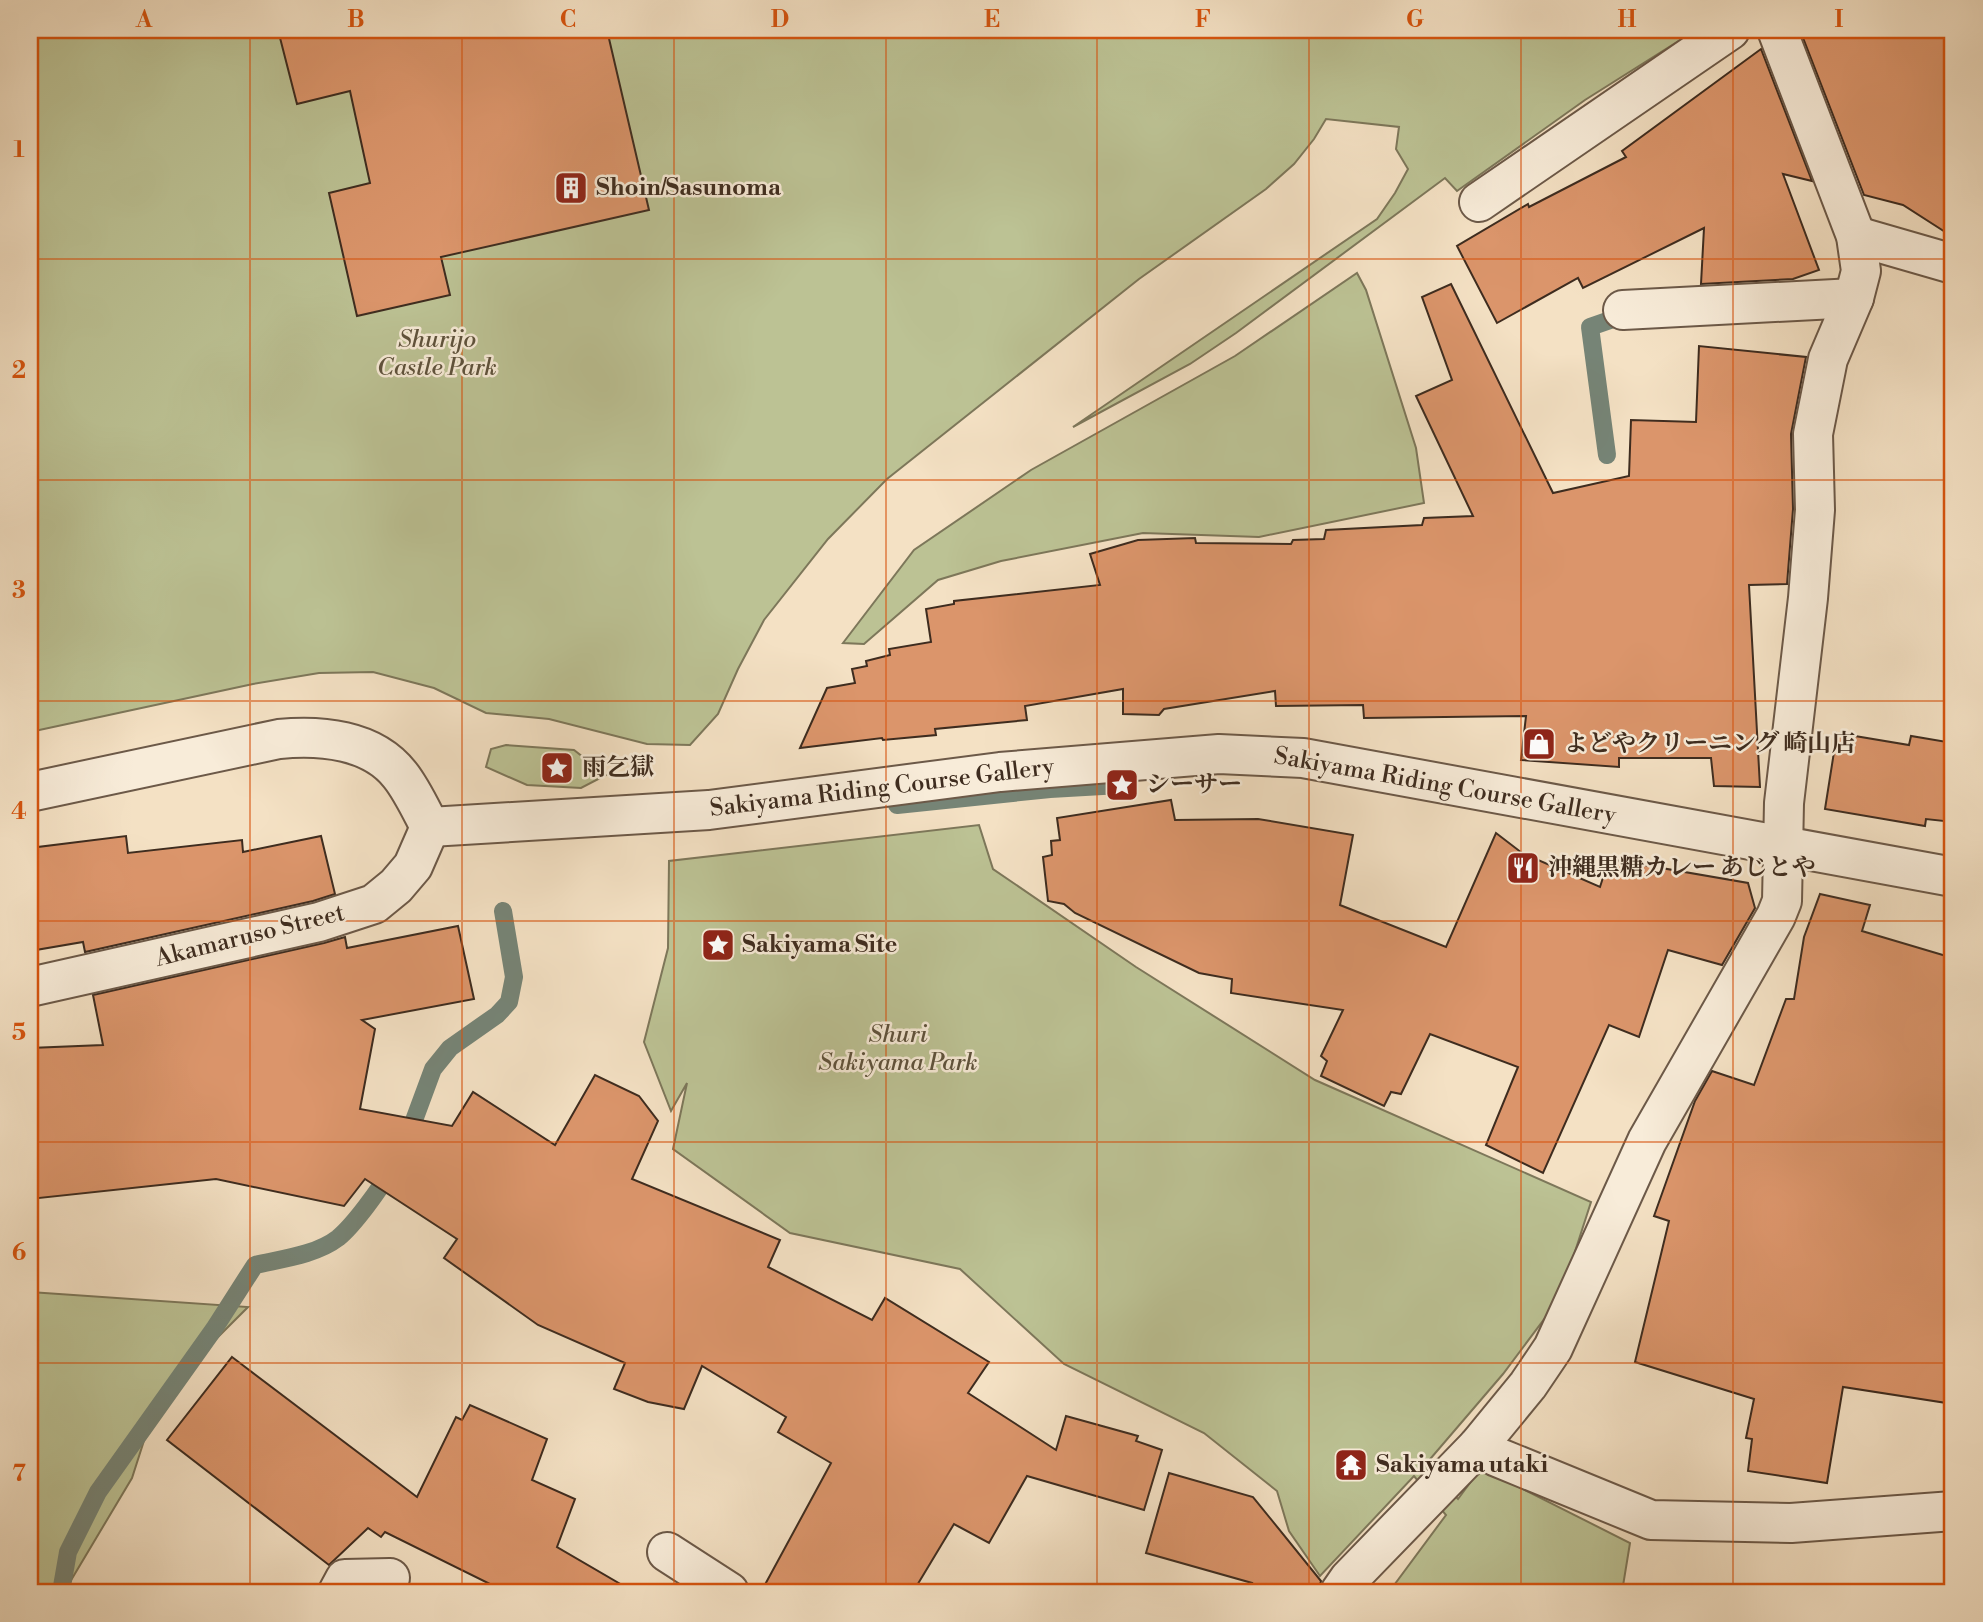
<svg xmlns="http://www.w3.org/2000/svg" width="1983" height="1622" font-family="'Libre Bodoni','Noto Serif JP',serif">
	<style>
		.green { fill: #bcc294; stroke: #7d775a; stroke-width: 2 }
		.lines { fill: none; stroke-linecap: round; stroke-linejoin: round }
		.stream { stroke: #768476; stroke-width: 18 }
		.building { fill: #db956b; stroke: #3e2c1f; stroke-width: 2 }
		.minor-casing { stroke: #6c5948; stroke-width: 42 }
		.minor { stroke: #f8ecd9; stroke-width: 38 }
		.grid { fill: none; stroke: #d7540e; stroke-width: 2; stroke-opacity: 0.55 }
		.labels { text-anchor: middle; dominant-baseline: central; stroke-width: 5; stroke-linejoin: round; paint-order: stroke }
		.poi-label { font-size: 24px; font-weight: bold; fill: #3e2c1f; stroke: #f8ecd9; text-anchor: start }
		.park-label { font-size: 24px; font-style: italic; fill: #5e523c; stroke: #f8ecd9 }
		.street-label { font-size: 24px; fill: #3e2c1f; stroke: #f8ecd9 }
		.neatline { fill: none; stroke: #d7540e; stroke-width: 2.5 }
		.grid-label { font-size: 23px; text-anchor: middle; font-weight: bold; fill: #d7540e }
	</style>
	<rect width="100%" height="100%" fill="#f4e1c4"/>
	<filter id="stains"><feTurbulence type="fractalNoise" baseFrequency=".00286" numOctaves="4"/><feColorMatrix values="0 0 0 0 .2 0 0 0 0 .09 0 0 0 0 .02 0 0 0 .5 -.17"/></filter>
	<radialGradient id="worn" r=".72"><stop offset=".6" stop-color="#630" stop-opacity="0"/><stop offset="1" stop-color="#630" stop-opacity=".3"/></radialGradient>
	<!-- green -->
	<g class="green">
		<path d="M 30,30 L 1696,30 L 1585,100 L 1457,191 L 1445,178 L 1236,333 L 1190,364 L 1073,427 L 1377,219 L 1395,193 L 1408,169 L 1396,149 L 1399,127 L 1326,119 L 1314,139 L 1294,164 L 1266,189 L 1139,279 L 887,479 L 828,539 L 764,620 L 738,669 L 718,714 L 690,745 L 647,744 L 549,719 L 486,713 L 434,688 L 373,672 L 319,673 L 253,684 L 30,732 Z"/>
		<path d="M 1357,273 L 1366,290 L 1416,448 L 1424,503 L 1259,537 L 1143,533 L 1001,561 L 938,580 L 864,644 L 843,643 L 914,550 L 1031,470 L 1235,356 Z"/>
		<path d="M 506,745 L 574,750 L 606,775 L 581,788 L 527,785 L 486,767 L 491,749 Z"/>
		<path d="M 979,825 L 993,869 L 1136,967 L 1315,1080 L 1591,1202 L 1560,1298 L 1503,1374 L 1425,1465 L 1458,1499 L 1481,1468 L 1630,1543 L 1622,1592 L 1389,1592 L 1446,1515 L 1414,1476 L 1320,1576 L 1289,1531 L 1277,1491 L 1204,1433 L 1064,1364 L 960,1269 L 790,1233 L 673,1149 L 687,1083 L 671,1111 L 644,1042 L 668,948 L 669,861 Z"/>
		<path d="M 30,1292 L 248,1307 L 158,1397 L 132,1478 L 64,1592 L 30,1592 Z"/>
	</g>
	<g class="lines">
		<!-- stream -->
		<g class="stream">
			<path d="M 1607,455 L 1590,327 L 1613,319 L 1630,318"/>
			<path d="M 897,805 L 1050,789 L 1120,785"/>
			<path d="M 406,1142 L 433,1069 L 450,1048 L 497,1015 L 509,1002 L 514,977 L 503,911"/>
			<path d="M 61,1592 L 68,1552 L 98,1492 L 214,1329 L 255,1265 C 281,1259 316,1255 338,1238 C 354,1225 380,1189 391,1170"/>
		</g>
	</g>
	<!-- building -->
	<g class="building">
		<path d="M 278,30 L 607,30 L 649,210 L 441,257 L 450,295 L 357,316 L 329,193 L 370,183 L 350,91 L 297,104 Z"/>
		<path d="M 1800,30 L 1953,30 L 1953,237 L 1903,205 L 1864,195 Z"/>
		<path d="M 1761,49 L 1812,181 L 1783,174 L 1819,270 L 1793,279 L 1701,284 L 1704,228 L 1583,288 L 1578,278 L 1497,323 L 1457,246 L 1528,204 L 1529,207 L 1626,157 L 1622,151 Z"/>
		<path d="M 1451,284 L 1553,493 L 1629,476 L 1631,420 L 1696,422 L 1699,346 L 1806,357 L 1791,434 L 1793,509 L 1787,584 L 1749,585 L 1760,787 L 1714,786 L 1711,758 L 1619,758 L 1619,767 L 1521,760 L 1526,716 L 1364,718 L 1363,705 L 1276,706 L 1275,691 L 1164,709 L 1159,715 L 1123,714 L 1123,689 L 1025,706 L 1027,720 L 935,729 L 936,735 L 883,740 L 882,738 L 800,748 L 827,688 L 855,683 L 852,669 L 867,666 L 866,661 L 890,655 L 889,649 L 931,642 L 926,609 L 954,604 L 954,601 L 1100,585 L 1090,554 L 1138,540 L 1195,538 L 1196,543 L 1291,544 L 1293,540 L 1324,539 L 1326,530 L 1422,525 L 1424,518 L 1473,516 L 1416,396 L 1452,380 L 1422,297 Z"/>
		<path d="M 1837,733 L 1909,745 L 1911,736 L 1953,743 L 1953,822 L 1926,819 L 1925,826 L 1825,809 Z"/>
		<path d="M 1171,800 L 1175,820 L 1258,819 L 1353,835 L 1340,905 L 1446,947 L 1496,833 L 1522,853 L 1600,887 L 1609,859 L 1748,883 L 1755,908 L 1722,965 L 1668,950 L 1639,1037 L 1609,1025 L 1543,1173 L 1486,1145 L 1518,1067 L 1430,1034 L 1401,1094 L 1391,1092 L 1384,1106 L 1321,1076 L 1327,1061 L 1321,1056 L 1343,1010 L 1231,993 L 1232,979 L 1199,973 L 1075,913 L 1064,904 L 1048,901 L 1043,857 L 1052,855 L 1051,841 L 1060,840 L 1057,818 Z"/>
		<path d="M 126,836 L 128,853 L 242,840 L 243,852 L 321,836 L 335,894 L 313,901 L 85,952 L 83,942 L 30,951 L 30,848 Z"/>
		<path d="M 1820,894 L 1870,905 L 1862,931 L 1953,958 L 1953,1404 L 1843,1387 L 1827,1483 L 1748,1471 L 1752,1439 L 1746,1438 L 1754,1399 L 1635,1362 L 1669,1221 L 1654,1216 L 1695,1101 L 1712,1071 L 1754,1085 L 1786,999 L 1794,999 L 1804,937 Z"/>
		<path d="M 458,926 L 474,999 L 362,1020 L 375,1029 L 360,1109 L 452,1126 L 473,1092 L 555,1145 L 595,1075 L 639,1096 L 658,1121 L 632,1179 L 780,1240 L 768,1267 L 872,1320 L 885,1298 L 989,1362 L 968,1393 L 1056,1450 L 1066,1416 L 1138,1436 L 1136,1441 L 1162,1450 L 1144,1510 L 1027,1476 L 989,1543 L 954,1524 L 913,1592 L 761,1592 L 831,1463 L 778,1432 L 786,1417 L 702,1366 L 684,1409 L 648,1402 L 614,1389 L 625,1363 L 538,1325 L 444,1258 L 457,1239 L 365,1179 L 344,1206 L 216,1179 L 30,1199 L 30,1048 L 103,1045 L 93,995 L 324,943 L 345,937 L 347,948 Z"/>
		<path d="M 232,1357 L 417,1497 L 456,1417 L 462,1420 L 470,1405 L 547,1439 L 532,1480 L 575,1499 L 557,1547 L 634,1592 L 506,1592 L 385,1532 L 381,1537 L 368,1528 L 329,1565 L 167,1440 Z"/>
		<path d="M 1169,1473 L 1253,1497 L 1321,1581 L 1318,1592 L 1248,1592 L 1252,1583 L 1146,1553 Z"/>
	</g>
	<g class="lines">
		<defs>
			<g id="minor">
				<path d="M 1479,202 L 1730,30"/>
				<path d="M 1856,236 L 1953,264"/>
				<path d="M 1623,310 L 1854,298"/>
				<path d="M 30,792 L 279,739 C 320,735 372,739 400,775 C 412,790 421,810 430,827"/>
				<path d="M 430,827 L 709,810 L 1000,772 L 1219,754 L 1303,758 L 1953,877"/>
				<path d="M 30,987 L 319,922 L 374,904 L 396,886 L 413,866 L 430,827"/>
				<path d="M 1478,1446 L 1497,1457 L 1651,1520 L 1791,1523 L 1953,1511"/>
				<path d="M 667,1552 L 729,1592"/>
				<path d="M 338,1592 L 345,1579 L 390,1578"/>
				<path d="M 1340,1592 L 1349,1579 L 1478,1446 L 1528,1385 L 1553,1348 L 1647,1141 L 1776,916 L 1782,901 L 1784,803 L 1808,598 L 1815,510 L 1813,434 L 1828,359 L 1854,298 L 1861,271 L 1856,236 L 1777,30"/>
			</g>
		</defs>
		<!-- minor casing -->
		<use href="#minor" class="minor-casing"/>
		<!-- minor -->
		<use href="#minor" class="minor"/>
	</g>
	<!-- grid -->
	<path class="grid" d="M 250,30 L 250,1592M 462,30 L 462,1592M 674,30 L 674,1592M 886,30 L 886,1592M 1097,30 L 1097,1592M 1309,30 L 1309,1592M 1521,30 L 1521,1592M 1733,30 L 1733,1592M 30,259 L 1953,259M 30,480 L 1953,480M 30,701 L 1953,701M 30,921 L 1953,921M 30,1142 L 1953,1142M 30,1363 L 1953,1363"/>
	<!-- icons -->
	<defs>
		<symbol id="building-square" viewBox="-11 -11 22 22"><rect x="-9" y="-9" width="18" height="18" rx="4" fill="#8f2418" stroke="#f8ecd9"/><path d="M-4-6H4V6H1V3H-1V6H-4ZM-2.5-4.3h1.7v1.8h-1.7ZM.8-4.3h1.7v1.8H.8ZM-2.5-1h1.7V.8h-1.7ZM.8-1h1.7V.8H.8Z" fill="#fff"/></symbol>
		<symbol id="shop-square" viewBox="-11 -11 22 22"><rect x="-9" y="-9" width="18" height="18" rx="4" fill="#8f2418" stroke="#f8ecd9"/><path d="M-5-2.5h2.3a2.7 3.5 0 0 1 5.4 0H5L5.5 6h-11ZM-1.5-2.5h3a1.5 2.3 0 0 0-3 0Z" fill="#fff"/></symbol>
		<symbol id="sight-square" viewBox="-11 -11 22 22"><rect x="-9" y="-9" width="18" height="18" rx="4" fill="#8f2418" stroke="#f8ecd9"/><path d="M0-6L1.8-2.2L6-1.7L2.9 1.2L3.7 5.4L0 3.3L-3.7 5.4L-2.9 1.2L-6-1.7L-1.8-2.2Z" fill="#fff"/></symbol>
		<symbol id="restaurant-square" viewBox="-11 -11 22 22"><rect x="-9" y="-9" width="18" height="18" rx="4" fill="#8f2418" stroke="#f8ecd9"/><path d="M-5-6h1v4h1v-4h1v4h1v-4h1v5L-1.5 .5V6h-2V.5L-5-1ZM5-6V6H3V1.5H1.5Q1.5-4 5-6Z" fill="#fff"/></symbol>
		<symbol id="temple-square" viewBox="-11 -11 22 22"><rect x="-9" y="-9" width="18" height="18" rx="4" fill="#8f2418" stroke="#f8ecd9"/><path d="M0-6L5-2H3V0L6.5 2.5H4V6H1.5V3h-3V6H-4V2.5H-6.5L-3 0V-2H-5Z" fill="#fff"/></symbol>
	</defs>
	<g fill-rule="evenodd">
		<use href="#building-square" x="552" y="169" width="38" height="38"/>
		<use href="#shop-square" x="1520" y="725" width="38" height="38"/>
		<use href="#sight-square" x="538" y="749" width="38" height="38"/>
		<use href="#sight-square" x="1103" y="766" width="38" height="38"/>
		<use href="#restaurant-square" x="1504" y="849" width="38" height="38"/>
		<use href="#sight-square" x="699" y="926" width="38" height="38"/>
		<use href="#temple-square" x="1332" y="1446" width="38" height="38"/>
	</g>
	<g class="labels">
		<!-- poi labels -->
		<g class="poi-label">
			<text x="596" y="188">Shoin/Sasunoma</text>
			<text x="1564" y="744">よどやクリーニング 崎山店</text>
			<text x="582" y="768">雨乞獄</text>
			<text x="1146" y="785">シーサー</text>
			<text x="1548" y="868">沖縄黒糖カレー あじとや</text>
			<text x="742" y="945">Sakiyama Site</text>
			<text x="1376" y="1465">Sakiyama utaki</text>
		</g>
		<!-- park labels -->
		<g class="park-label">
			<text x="437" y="340">Shurijo<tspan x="437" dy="28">Castle Park</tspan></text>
			<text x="898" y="1035">Shuri<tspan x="898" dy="28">Sakiyama Park</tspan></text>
		</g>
		<!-- street labels -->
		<g class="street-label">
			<text transform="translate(1445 786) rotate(10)">Sakiyama Riding Course Gallery</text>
			<text transform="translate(882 788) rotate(-7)">Sakiyama Riding Course Gallery</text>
			<text transform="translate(250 936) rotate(-14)">Akamaruso Street</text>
		</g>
	</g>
	<!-- margin -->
	<rect width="1983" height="1622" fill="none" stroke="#f4e1c4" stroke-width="77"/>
	<rect x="38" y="38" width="1906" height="1546" class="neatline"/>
	<g class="grid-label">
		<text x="144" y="27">A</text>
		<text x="356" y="27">B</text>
		<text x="568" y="27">C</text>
		<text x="780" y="27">D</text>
		<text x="992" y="27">E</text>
		<text x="1203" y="27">F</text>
		<text x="1415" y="27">G</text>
		<text x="1627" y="27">H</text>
		<text x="1839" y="27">I</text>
		<text x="19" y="157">1</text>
		<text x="19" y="378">2</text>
		<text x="19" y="598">3</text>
		<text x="19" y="819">4</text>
		<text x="19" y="1040">5</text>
		<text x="19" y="1260">6</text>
		<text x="19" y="1481">7</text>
	</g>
	<rect width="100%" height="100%" filter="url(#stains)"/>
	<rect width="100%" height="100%" fill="url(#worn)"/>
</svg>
